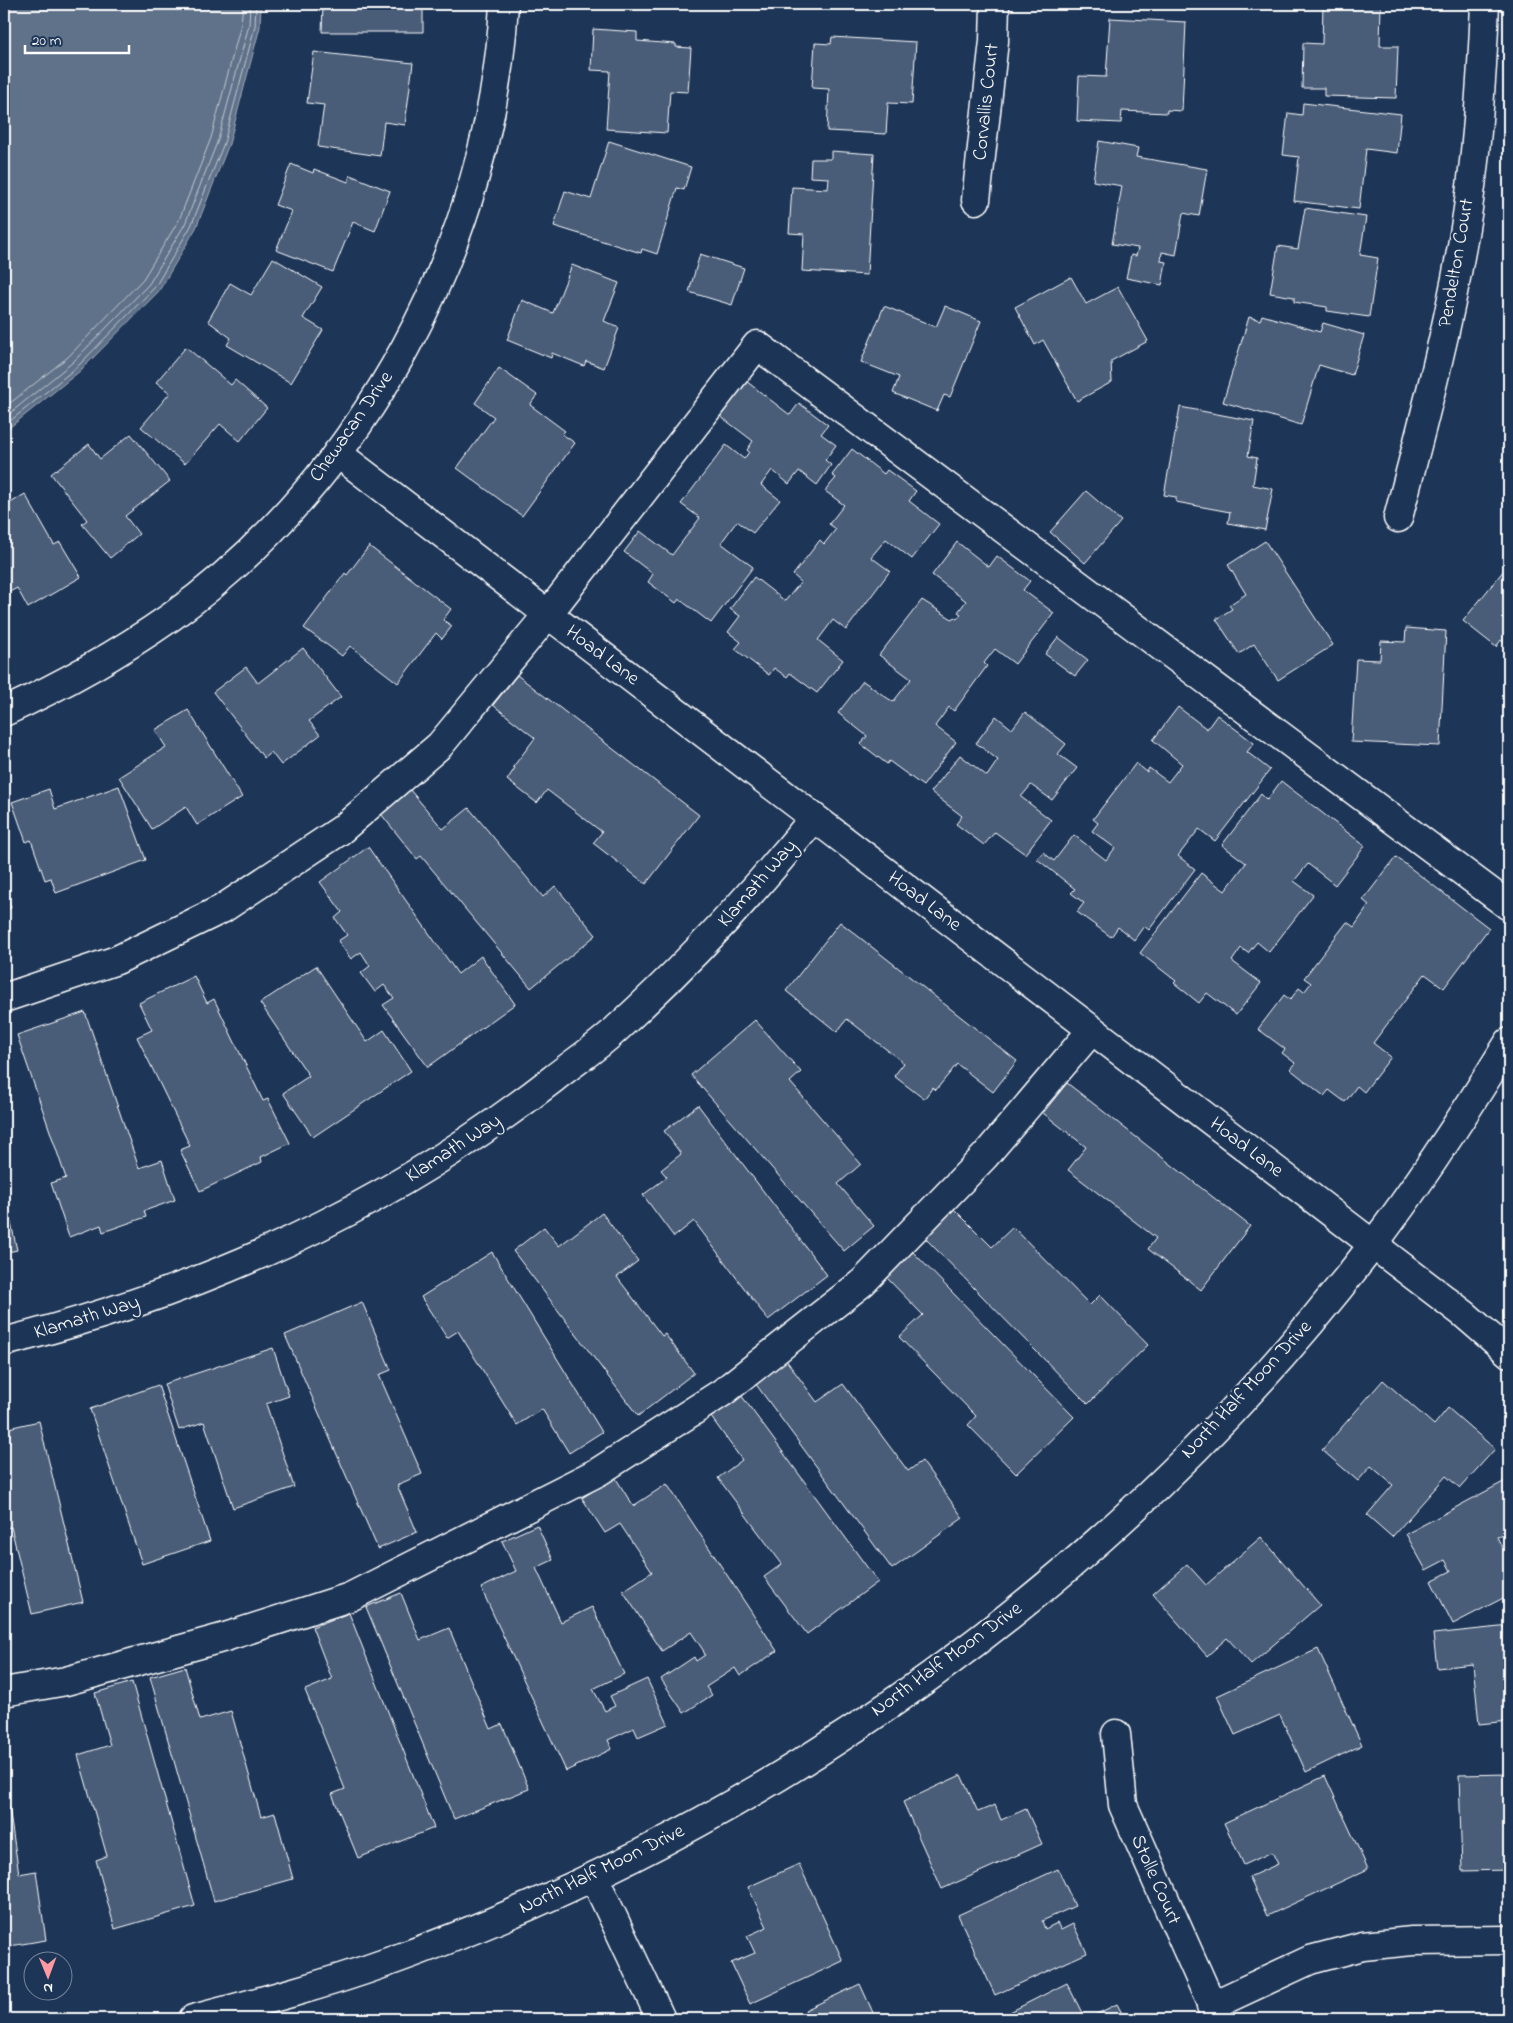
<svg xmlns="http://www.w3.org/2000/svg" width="1513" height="2023" font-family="'Indie Flower',sans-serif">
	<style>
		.water { fill: #617289; stroke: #a0aab8 }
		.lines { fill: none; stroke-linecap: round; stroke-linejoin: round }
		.shore { stroke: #c0c7d0; stroke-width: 1 }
		.building { fill: #4a5d79; stroke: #fff }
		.minor-casing { stroke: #fff; stroke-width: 31 }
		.minor { stroke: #1d3557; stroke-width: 28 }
		.labels { text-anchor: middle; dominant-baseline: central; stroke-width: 5; stroke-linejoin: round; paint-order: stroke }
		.street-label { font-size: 20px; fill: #fff; stroke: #1d3557 }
	</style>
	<rect width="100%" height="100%" fill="#1d3557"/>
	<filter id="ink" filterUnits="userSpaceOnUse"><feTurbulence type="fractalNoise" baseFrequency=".02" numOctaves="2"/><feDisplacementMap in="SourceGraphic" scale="10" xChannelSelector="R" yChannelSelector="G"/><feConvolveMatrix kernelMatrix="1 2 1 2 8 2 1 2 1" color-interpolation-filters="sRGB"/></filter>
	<g filter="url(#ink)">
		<!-- water -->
		<path class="water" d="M 4,4 L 261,4 L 260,27 L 229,144 L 196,228 L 159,291 L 80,371 L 4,432 Z"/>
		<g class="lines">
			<!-- shore -->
			<g class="shore">
				<path d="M 4,408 L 68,357 L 143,279 L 179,220 L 211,138 L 241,24 L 243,4"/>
				<path d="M 4,418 L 73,362 L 149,284 L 185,224 L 218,140 L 249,25 L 250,4"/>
				<path d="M 4,426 L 77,367 L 155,287 L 191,226 L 224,143 L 255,26 L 256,4"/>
			</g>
		</g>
		<!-- building -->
		<g class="building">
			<path d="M 323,4 L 423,4 L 423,32 L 322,32 Z"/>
			<rect x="835" y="4" width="82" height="4"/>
			<path d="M 1323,4 L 1381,4 L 1380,46 L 1398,46 L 1396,98 L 1324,96 L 1324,88 L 1302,88 L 1303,43 L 1322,44 Z"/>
			<path d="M 1110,18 L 1186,22 L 1182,111 L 1167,110 L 1167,113 L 1122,111 L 1121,123 L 1077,121 L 1079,76 L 1106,77 Z"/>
			<path d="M 593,29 L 637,32 L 637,41 L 676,44 L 676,47 L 691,48 L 688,92 L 670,91 L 667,133 L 606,129 L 610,71 L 591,70 Z"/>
			<path d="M 832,37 L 916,42 L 912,104 L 888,103 L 886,134 L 827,131 L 829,89 L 812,88 L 815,43 L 831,44 Z"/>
			<path d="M 314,52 L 413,63 L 405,125 L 384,122 L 380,156 L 318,147 L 324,105 L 307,103 Z"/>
			<path d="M 1303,103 L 1401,114 L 1397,153 L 1366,149 L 1359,209 L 1294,201 L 1299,157 L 1283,155 L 1288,113 L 1302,115 Z"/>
			<path d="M 609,141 L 691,167 L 684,190 L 677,188 L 657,254 L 642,249 L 641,253 L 554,226 L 565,191 L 591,199 Z"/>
			<path d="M 1099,141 L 1138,148 L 1136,157 L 1207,169 L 1199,216 L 1183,213 L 1176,255 L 1162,252 L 1161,261 L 1166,262 L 1162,285 L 1126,278 L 1131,255 L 1136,256 L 1138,248 L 1112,244 L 1122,186 L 1093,181 Z"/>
			<path d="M 831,151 L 874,154 L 867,275 L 802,271 L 804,234 L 789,233 L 792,187 L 828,189 L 829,178 L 810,177 L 811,159 L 831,159 Z"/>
			<path d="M 291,164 L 313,173 L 314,169 L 348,182 L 350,175 L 390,191 L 375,231 L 353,222 L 333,272 L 276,250 L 292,211 L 275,205 Z"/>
			<path d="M 1305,208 L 1366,217 L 1360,255 L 1378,258 L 1369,317 L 1327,311 L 1327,307 L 1294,302 L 1294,297 L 1270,293 L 1278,246 L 1298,249 Z"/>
			<path d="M 700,254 L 744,268 L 732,305 L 689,292 Z"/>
			<path d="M 273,258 L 322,287 L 303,318 L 323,330 L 291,383 L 227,345 L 231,338 L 208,321 L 230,283 L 251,295 Z"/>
			<path d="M 572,265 L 619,283 L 604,321 L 619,328 L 604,368 L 586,361 L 584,366 L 552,353 L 551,358 L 507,340 L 522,300 L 553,313 Z"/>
			<path d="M 1071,277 L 1086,304 L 1118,287 L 1148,341 L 1111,361 L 1112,382 L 1077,401 L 1043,340 L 1035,345 L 1015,307 Z"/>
			<path d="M 884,306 L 936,327 L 945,306 L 981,321 L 950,397 L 944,395 L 937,411 L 893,393 L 899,377 L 861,362 Z"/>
			<path d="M 1262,315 L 1320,332 L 1323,323 L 1364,335 L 1352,375 L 1319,365 L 1301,425 L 1223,402 L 1249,317 L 1260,320 Z"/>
			<path d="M 186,347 L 231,385 L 235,380 L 267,408 L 240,441 L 220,424 L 185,464 L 141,427 L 170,393 L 156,382 Z"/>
			<path d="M 499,368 L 537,395 L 530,405 L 565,431 L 562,434 L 575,443 L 522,516 L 457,468 L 494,417 L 475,403 Z"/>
			<path d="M 746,381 L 790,415 L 799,403 L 828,425 L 821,434 L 836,445 L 825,460 L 831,465 L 817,485 L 799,471 L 789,484 L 772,470 L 761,485 L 780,500 L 753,533 L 737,521 L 721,543 L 753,567 L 711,623 L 679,599 L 676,603 L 648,582 L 653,574 L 624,552 L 640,531 L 672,555 L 700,518 L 681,504 L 726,445 L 744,459 L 749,452 L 747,450 L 753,441 L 720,416 Z"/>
			<path d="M 1180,407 L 1254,421 L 1248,456 L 1257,458 L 1253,485 L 1273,489 L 1265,530 L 1228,523 L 1230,512 L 1176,502 L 1176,497 L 1164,495 Z"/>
			<path d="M 131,434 L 170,481 L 125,516 L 139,534 L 110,558 L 82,524 L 87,520 L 51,474 L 89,444 L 100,459 Z"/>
			<path d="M 852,449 L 884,474 L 887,470 L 916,491 L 909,501 L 939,524 L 912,559 L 886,539 L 871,557 L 890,571 L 846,630 L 833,620 L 818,640 L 843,660 L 817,693 L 790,673 L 787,677 L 774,668 L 769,675 L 735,649 L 741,642 L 728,632 L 740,616 L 730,609 L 754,577 L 785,601 L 801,582 L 793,575 L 820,540 L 824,544 L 836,529 L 829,524 L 844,505 L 825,491 L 836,478 L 832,475 Z"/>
			<path d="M 1509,472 L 1509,496 L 1504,495 Z"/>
			<path d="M 1086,491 L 1121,521 L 1085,563 L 1050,532 Z"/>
			<path d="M 25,494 L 54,545 L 60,542 L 81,577 L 28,608 L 17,588 L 4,595 L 4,507 Z"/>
			<path d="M 1265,541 L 1333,645 L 1278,680 L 1254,644 L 1239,654 L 1216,619 L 1232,609 L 1229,605 L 1246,594 L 1228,565 Z"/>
			<path d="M 957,542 L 989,567 L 997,556 L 1030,581 L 1023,590 L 1054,613 L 1015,664 L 995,649 L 984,663 L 987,666 L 954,711 L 949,707 L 935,726 L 956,742 L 923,786 L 889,761 L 887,764 L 861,744 L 867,736 L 838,713 L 863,681 L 893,702 L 911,679 L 879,655 L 922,600 L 952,619 L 954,617 L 957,619 L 961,614 L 958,612 L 966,601 L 932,575 Z"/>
			<path d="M 369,546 L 451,609 L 443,620 L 452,626 L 442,639 L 436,633 L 398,683 L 350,646 L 342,656 L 304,628 L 345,573 L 347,575 Z"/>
			<path d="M 1504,570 L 1509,574 L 1509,646 L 1501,640 L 1496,647 L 1463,621 Z"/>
			<path d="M 1406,628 L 1446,631 L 1440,746 L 1351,742 L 1356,659 L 1380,660 L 1381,641 L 1405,642 Z"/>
			<path d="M 1058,637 L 1088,660 L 1075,676 L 1045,654 Z"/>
			<path d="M 303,648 L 341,697 L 309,721 L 320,735 L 281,765 L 271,752 L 264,758 L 213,692 L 246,667 L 258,683 Z"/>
			<path d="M 517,675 L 699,815 L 646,884 L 593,843 L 602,832 L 547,790 L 537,803 L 507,780 L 515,768 L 513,767 L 535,738 L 493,705 Z"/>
			<path d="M 1178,707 L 1207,729 L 1217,715 L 1254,743 L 1247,752 L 1270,770 L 1215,841 L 1199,829 L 1178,856 L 1195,869 L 1149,930 L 1144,926 L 1134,940 L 1118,927 L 1111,937 L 1077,912 L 1084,903 L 1071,893 L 1075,889 L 1037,859 L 1043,852 L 1054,861 L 1074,835 L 1106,860 L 1115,848 L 1092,831 L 1098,823 L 1093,819 L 1136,763 L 1147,772 L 1149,768 L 1168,782 L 1182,764 L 1153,740 Z"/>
			<path d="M 188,710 L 242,797 L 197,825 L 186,807 L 152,829 L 119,777 L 166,747 L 155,730 Z"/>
			<path d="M 1025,712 L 1066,744 L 1058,754 L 1077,768 L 1052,800 L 1031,785 L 1021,797 L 1051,820 L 1025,854 L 995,832 L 984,845 L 956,824 L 962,816 L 931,792 L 960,755 L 987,776 L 998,760 L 976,743 L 996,716 L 1012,729 Z"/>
			<path d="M 1281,781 L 1365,846 L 1335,885 L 1308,864 L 1294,881 L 1313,895 L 1269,952 L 1257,942 L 1248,953 L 1241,948 L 1232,961 L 1261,983 L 1236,1015 L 1207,993 L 1199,1003 L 1174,983 L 1176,981 L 1140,953 L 1201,873 L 1225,891 L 1246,863 L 1222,845 L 1261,794 L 1267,800 Z"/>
			<path d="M 119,786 L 146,860 L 56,893 L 51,878 L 45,880 L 31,840 L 26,842 L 12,802 L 49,789 L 55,809 Z"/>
			<path d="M 410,790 L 443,829 L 469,808 L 543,897 L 555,886 L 596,935 L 531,988 L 421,856 L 417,859 L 381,814 Z"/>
			<path d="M 368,847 L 458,974 L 481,956 L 515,1004 L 428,1067 L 383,1005 L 394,998 L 384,985 L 375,992 L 361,973 L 370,966 L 361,952 L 351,959 L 338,941 L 347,935 L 335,918 L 342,912 L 320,882 Z"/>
			<path d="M 1396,857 L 1489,928 L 1444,988 L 1425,974 L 1373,1043 L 1391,1057 L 1364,1092 L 1357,1086 L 1345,1102 L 1329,1090 L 1324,1096 L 1290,1069 L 1295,1063 L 1282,1053 L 1285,1049 L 1258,1029 L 1284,995 L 1290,1000 L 1299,988 L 1304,992 L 1311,983 L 1304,978 L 1347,922 L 1354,927 L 1369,905 L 1363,900 Z"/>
			<path d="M 4,885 L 11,908 L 4,910 Z"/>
			<path d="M 840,922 L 1017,1061 L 993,1092 L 957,1064 L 936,1090 L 933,1087 L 924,1099 L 894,1076 L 904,1063 L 847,1019 L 837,1032 L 786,991 Z"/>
			<path d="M 316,966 L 367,1042 L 384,1030 L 411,1071 L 313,1137 L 283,1093 L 309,1076 L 260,1003 Z"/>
			<path d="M 194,976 L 207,1003 L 214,999 L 263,1101 L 268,1099 L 290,1143 L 261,1157 L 262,1162 L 200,1191 L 180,1150 L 190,1146 L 137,1037 L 152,1030 L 139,1003 Z"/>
			<path d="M 85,1012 L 139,1168 L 162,1160 L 175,1200 L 144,1211 L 146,1217 L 103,1232 L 101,1225 L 69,1237 L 51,1183 L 66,1178 L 17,1035 Z"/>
			<path d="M 755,1020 L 801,1072 L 790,1082 L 861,1164 L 838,1184 L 874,1226 L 844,1251 L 691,1075 Z"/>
			<path d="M 1067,1083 L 1250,1226 L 1201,1290 L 1148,1249 L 1156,1238 L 1068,1170 L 1086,1147 L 1043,1113 Z"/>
			<path d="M 698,1105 L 827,1275 L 768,1320 L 694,1221 L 674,1237 L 643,1195 L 667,1177 L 661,1170 L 681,1154 L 664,1131 Z"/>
			<path d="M 4,1192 L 17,1250 L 4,1253 Z"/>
			<path d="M 954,1209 L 992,1247 L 1013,1227 L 1090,1305 L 1100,1295 L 1148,1345 L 1088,1404 L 925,1238 Z"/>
			<path d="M 602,1213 L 638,1261 L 617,1277 L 662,1336 L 665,1334 L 694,1373 L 638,1416 L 513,1251 L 544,1227 L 559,1246 Z"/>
			<path d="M 911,1250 L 1074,1417 L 1016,1474 L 968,1425 L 976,1416 L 899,1337 L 923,1315 L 885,1276 Z"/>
			<path d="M 492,1252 L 602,1432 L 569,1453 L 542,1409 L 517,1425 L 458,1331 L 447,1338 L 421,1297 Z"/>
			<path d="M 362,1302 L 391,1370 L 379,1375 L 422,1474 L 397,1485 L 417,1532 L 378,1549 L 285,1335 Z"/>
			<path d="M 273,1348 L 289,1396 L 266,1404 L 294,1487 L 233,1508 L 204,1422 L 179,1430 L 164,1384 Z"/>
			<path d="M 786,1360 L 817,1402 L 843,1384 L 908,1471 L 922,1461 L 963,1518 L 892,1569 L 755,1383 Z"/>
			<path d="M 1383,1380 L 1434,1425 L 1448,1408 L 1495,1449 L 1460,1488 L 1446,1476 L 1392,1537 L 1367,1515 L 1393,1485 L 1371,1466 L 1358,1481 L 1322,1450 Z"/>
			<path d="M 158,1385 L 210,1541 L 142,1564 L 90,1409 Z"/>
			<path d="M 741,1395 L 878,1582 L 807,1634 L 764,1577 L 782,1564 L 718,1478 L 742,1460 L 711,1417 Z"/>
			<path d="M 39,1421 L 83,1602 L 32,1614 L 11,1527 L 4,1528 L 4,1429 Z"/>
			<path d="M 615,1477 L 633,1506 L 667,1484 L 777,1651 L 740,1676 L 735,1668 L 706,1687 L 712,1695 L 684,1713 L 661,1679 L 694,1657 L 696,1661 L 705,1655 L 703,1650 L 691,1632 L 662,1651 L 623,1591 L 652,1572 L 620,1524 L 605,1533 L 582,1498 Z"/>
			<path d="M 1509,1479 L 1509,1531 L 1497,1537 L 1509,1560 L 1509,1595 L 1453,1624 L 1431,1581 L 1451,1571 L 1445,1560 L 1426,1570 L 1406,1534 Z"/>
			<path d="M 537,1525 L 553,1560 L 536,1568 L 561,1622 L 592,1607 L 624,1674 L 593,1689 L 605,1711 L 615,1706 L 610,1696 L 647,1679 L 668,1724 L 638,1737 L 634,1728 L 608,1740 L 612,1749 L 566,1771 L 481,1588 L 516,1571 L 502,1541 Z"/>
			<path d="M 1261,1537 L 1320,1605 L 1251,1664 L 1227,1638 L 1207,1656 L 1153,1594 L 1187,1564 L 1206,1585 Z"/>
			<path d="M 401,1593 L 420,1640 L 449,1628 L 491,1729 L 502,1724 L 529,1789 L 454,1819 L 366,1607 Z"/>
			<path d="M 349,1613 L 434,1828 L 358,1858 L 332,1794 L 345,1789 L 305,1690 L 332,1679 L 312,1627 Z"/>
			<path d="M 1509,1626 L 1509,1721 L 1479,1724 L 1473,1664 L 1437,1668 L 1433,1634 Z"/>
			<path d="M 1318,1649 L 1362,1745 L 1306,1772 L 1280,1715 L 1235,1735 L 1217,1696 Z"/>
			<path d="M 185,1667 L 200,1720 L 231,1711 L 261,1817 L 275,1813 L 293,1879 L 214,1901 L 150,1677 Z"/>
			<path d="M 132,1682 L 195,1906 L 115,1929 L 96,1860 L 107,1856 L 78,1755 L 110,1745 L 95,1693 Z"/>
			<path d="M 4,1774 L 19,1874 L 36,1871 L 46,1940 L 4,1947 Z"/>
			<path d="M 1509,1774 L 1509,1870 L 1462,1871 L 1459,1775 Z"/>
			<path d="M 961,1775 L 978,1812 L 995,1805 L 1001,1820 L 1026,1809 L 1042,1844 L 942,1889 L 903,1802 Z"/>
			<path d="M 1325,1776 L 1368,1869 L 1267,1916 L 1249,1877 L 1278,1864 L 1272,1852 L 1244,1865 L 1224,1823 Z"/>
			<path d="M 799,1864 L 843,1961 L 750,2004 L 731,1963 L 755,1953 L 747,1936 L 767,1927 L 748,1887 Z"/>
			<path d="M 1058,1869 L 1075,1906 L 1042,1921 L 1045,1929 L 1057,1923 L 1061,1930 L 1073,1924 L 1087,1953 L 995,1995 L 958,1915 Z"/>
			<path d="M 1067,1983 L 1085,2019 L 1014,2019 L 1010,2012 Z"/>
			<path d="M 860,1984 L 876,2019 L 809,2019 L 805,2010 Z"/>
			<path d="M 1117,2004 L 1125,2019 L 1087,2019 Z"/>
		</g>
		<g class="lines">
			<defs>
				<g id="minor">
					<path d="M 976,200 L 994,41 L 995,4"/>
					<path d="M 337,453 L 1464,1314 L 1509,1353"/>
					<path d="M 1398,518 C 1423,423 1448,330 1464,234 C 1477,158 1482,81 1485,4"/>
					<path d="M 4,712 C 63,685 118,654 171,617 C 364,479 492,240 504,4"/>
					<path d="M 4,998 L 117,960 L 222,909 L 341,830 L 440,745 L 548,614 L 757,345 L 1509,906"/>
					<path d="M 4,1342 C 206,1290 387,1209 553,1079 C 572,1064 593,1050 611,1034 C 685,967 752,895 814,818"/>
					<path d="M 4,1692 L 66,1681 L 222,1638 L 350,1597 L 598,1472 L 723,1392 L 863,1282 L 985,1156 L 1092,1030"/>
					<path d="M 1116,1734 L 1123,1805 L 1218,2019"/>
					<path d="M 594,1877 L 661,2019"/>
					<path d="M 1211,2006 L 1310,1960 L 1363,1946 L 1412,1941 L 1509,1940"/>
					<path d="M 193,2019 C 259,2002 324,1985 388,1962 C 775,1824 1123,1573 1372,1246 C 1422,1181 1466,1112 1509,1042"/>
				</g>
			</defs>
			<!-- minor casing -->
			<use href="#minor" class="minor-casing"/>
			<!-- minor -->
			<use href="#minor" class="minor"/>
		</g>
	</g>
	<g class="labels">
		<!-- street labels -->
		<g class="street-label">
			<text transform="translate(987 102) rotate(-84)">Corvallis Court</text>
			<text transform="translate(1457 263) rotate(-80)">Pendelton Court</text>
			<text transform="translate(352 427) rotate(-55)">Chewacan Drive</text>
			<text transform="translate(602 656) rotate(37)">Hoad Lane</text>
			<text transform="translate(758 884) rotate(-49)">Klamath Way</text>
			<text transform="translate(924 902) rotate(37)">Hoad Lane</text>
			<text transform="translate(1246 1148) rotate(37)">Hoad Lane</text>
			<text transform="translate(454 1149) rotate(-33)">Klamath Way</text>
			<text transform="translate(87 1318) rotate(-17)">Klamath Way</text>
			<text transform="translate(1247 1390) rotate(-47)">North Half Moon Drive</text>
			<text transform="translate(947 1660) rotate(-36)">North Half Moon Drive</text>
			<text transform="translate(602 1870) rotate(-26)">North Half Moon Drive</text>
			<text transform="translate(1155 1880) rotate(66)">Stolle Court</text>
		</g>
	</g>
	<!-- margin -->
	<rect width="1513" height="2023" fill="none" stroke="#1d3557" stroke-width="20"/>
	<rect x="10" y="10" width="1493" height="2003" fill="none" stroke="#fff" stroke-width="2" filter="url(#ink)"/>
	<!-- north arrow -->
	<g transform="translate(48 1976) rotate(179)"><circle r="24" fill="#1d3557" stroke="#77869a"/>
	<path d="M0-4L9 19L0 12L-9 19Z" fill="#ff9aa2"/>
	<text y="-8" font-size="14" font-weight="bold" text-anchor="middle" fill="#ffffff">N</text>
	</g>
	<!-- scale -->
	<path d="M25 45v8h104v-8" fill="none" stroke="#ffffff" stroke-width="2.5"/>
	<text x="32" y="45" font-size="15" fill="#ffffff" stroke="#1d3557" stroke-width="4" paint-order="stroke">20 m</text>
</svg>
